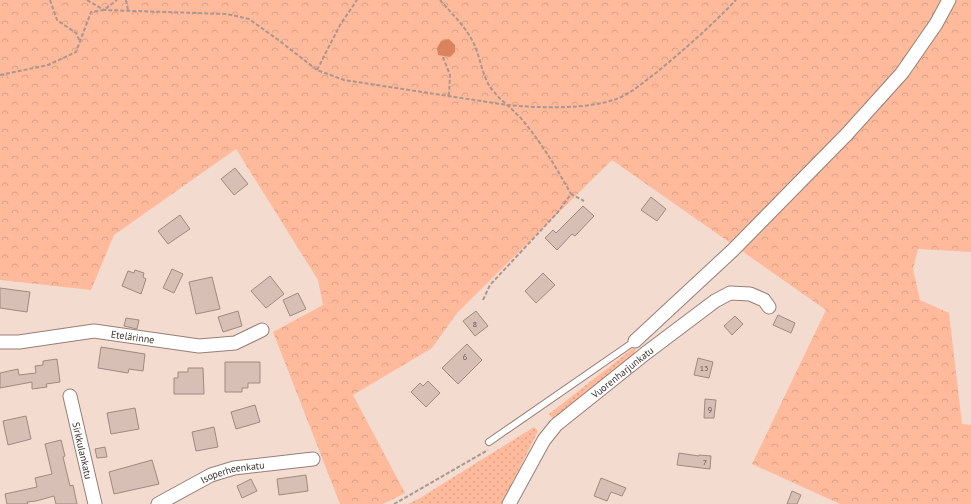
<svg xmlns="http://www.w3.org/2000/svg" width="971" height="504" font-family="'PT Sans',sans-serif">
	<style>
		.grass { fill: url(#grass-dots) }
		.forest { fill: url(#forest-crowns) }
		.water { fill: #db835c }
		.building { fill: #d8bfb5; stroke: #a0897f }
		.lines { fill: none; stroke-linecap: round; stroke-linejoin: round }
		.lane-casing { stroke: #977f75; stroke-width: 8 }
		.street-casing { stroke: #977f75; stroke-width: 15 }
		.path { stroke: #aa978f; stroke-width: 2; stroke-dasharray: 4 2; stroke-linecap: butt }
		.lane { stroke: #fff; stroke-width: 6 }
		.street { stroke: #fff; stroke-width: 13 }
		.labels { text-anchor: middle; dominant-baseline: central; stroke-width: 3.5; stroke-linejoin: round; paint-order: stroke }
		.number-label { font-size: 8px; fill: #62544f }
		.street-label { font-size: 10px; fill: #3b312d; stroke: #f4dbd0 }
	</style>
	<defs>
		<pattern id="grass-dots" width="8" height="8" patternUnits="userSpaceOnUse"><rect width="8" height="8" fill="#ffba9c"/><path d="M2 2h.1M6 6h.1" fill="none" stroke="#dba087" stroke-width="1.8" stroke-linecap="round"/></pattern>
		<pattern id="forest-crowns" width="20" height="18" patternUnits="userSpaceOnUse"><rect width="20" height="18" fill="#ffba9c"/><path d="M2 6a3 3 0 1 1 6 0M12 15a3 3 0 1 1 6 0" fill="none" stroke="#dba087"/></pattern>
	</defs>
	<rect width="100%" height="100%" fill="#f4dbd0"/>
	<!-- grass -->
	<g class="grass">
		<path d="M 636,346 L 634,356 L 554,420 L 549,414 Z"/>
		<path d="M 534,427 L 538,431 L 502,504 L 408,504 L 420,498 Z"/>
	</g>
	<!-- forest -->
	<path class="forest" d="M 0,0 L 971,0 L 971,252 L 918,249 L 913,269 L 920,300 L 949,313 L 962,424 L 971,425 L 971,504 L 840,504 L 752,464 L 826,310 L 612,160 L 457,313 L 432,348 L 353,395 L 405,493 L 383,504 L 340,504 L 273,332 L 323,305 L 318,280 L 236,149 L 114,235 L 91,290 L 0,280 Z"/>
	<!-- water -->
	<path class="water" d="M 449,39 L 455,45 L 455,52 L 450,57 L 438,55 L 437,48 L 441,41 Z"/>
	<!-- building -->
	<g class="building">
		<path d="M 235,168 L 248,184 L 234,195 L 221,179 Z"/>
		<path d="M 651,197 L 666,209 L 657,221 L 641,210 Z"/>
		<path d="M 583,206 L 594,216 L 575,236 L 572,234 L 557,250 L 545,238 L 553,230 L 556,233 Z"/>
		<path d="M 180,215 L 190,229 L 168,244 L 158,231 Z"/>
		<path d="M 172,269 L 183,274 L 174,293 L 163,288 Z"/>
		<path d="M 135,270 L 144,273 L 143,277 L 146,279 L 141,294 L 122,286 L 128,271 L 134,273 Z"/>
		<path d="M 543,273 L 555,285 L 536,303 L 525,291 Z"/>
		<path d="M 270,276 L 284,294 L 266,308 L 251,291 Z"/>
		<path d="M 212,277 L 220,309 L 196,314 L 189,282 Z"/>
		<path d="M 0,288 L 30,292 L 27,312 L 0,308 Z"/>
		<path d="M 298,293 L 306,309 L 290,316 L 283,300 Z"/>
		<path d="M 238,311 L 242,326 L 223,332 L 218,317 Z"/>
		<path d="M 476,311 L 488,326 L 475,336 L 463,321 Z"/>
		<path d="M 778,315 L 795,323 L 791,333 L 773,325 Z"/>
		<path d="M 735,316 L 743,324 L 732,335 L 724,326 Z"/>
		<path d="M 126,318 L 139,320 L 137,329 L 124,326 Z"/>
		<path d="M 467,344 L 482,360 L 458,384 L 442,368 Z"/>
		<path d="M 101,347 L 145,354 L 143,371 L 129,369 L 128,373 L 98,368 Z"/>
		<path d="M 698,358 L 713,362 L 709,378 L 694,375 Z"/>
		<path d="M 57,359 L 60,382 L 46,384 L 47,387 L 32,389 L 32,382 L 0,388 L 0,373 L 18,369 L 19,375 L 36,373 L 35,366 L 43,365 L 43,361 Z"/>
		<path d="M 225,362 L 260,362 L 260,383 L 248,383 L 248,388 L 242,388 L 242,392 L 225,392 Z"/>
		<path d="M 188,368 L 203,368 L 204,394 L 174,394 L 174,378 L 178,378 L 178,372 L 188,372 Z"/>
		<path d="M 428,381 L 440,393 L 426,407 L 411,392 L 420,383 L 423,386 Z"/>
		<path d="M 705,399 L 716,400 L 714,418 L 704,418 Z"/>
		<path d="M 255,405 L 260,422 L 236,429 L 231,412 Z"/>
		<path d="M 135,408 L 139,429 L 111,434 L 107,413 Z"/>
		<path d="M 26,416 L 31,439 L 8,445 L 3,421 Z"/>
		<path d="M 214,427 L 218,447 L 196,451 L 192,432 Z"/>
		<path d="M 61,440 L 65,456 L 63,457 L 70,486 L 73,485 L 77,504 L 56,504 L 54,496 L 36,501 L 27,502 L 28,504 L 7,504 L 5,494 L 37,487 L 35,478 L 52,474 L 45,444 Z"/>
		<path d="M 105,447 L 107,457 L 97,458 L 95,449 Z"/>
		<path d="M 679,453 L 699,456 L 699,455 L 711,456 L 710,469 L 677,465 Z"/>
		<path d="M 152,460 L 159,484 L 114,494 L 109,472 Z"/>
		<path d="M 306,475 L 308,491 L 279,495 L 277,479 Z"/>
		<path d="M 601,478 L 626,488 L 622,496 L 611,492 L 607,501 L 594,496 Z"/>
		<path d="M 251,479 L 257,491 L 242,498 L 237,486 Z"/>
		<path d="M 792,491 L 801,495 L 797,504 L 787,504 Z"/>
	</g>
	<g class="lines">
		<defs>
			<path id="lane" d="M 489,442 L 635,341"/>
			<g id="street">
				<path d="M 635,341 L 733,250 L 847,134 L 902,73 L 936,24 L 949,0"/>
				<path id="s1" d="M 0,342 L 19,342 L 94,331 L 199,346 L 235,343 L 262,330"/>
				<path id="s2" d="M 70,396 L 95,504"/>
				<path id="s3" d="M 158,504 L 211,475 L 234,468 L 313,459"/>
				<path id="s4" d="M 509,504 L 544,440 L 556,425 L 646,353 L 715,301 L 730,293 L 750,294 L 764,300 L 769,307"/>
			</g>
		</defs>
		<!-- lane casing -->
		<use href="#lane" class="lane-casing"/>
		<!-- street casing -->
		<use href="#street" class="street-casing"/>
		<!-- path -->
		<g class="path">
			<path d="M 50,0 L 57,20 L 76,33 L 80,42"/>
			<path d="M 87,0 L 104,10 L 227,14 L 249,19 L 281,42 L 317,70 L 344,80 L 507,105 C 540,108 588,110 619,98 C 633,92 645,81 657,72 C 685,49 711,26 736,0"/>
			<path d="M 126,0 L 128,10"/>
			<path d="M 440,0 C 452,14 466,27 474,44 C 480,57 482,74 490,87 C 500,101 514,109 524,122 C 543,145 557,169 571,194"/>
			<path d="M 443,57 L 450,75 L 449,96"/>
			<path d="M 317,70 L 340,25 L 357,0"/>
			<path d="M 0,75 L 48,65 L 76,52 L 91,12 L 104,10 L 117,0"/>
			<path d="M 483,300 L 490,285 L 558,212 L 571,194 L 584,201"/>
			<path d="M 394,504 L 488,450"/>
		</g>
		<!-- lane -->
		<use href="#lane" class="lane"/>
		<!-- street -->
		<use href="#street" class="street"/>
	</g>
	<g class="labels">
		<!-- number labels -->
		<g class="number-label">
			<text x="475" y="324">8</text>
			<text x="465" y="357">6</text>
			<text x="704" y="368">13</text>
			<text x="710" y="409">9</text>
			<text x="705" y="462">7</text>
		</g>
		<!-- street labels -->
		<g class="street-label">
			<text stroke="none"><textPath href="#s1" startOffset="134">Etelärinne</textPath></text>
			<text stroke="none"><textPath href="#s4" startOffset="177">Vuorenharjunkatu</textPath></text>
			<text stroke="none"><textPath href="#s2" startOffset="56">Sirkkulankatu</textPath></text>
			<text stroke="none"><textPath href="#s3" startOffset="82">Isoperheenkatu</textPath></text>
		</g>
	</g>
</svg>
